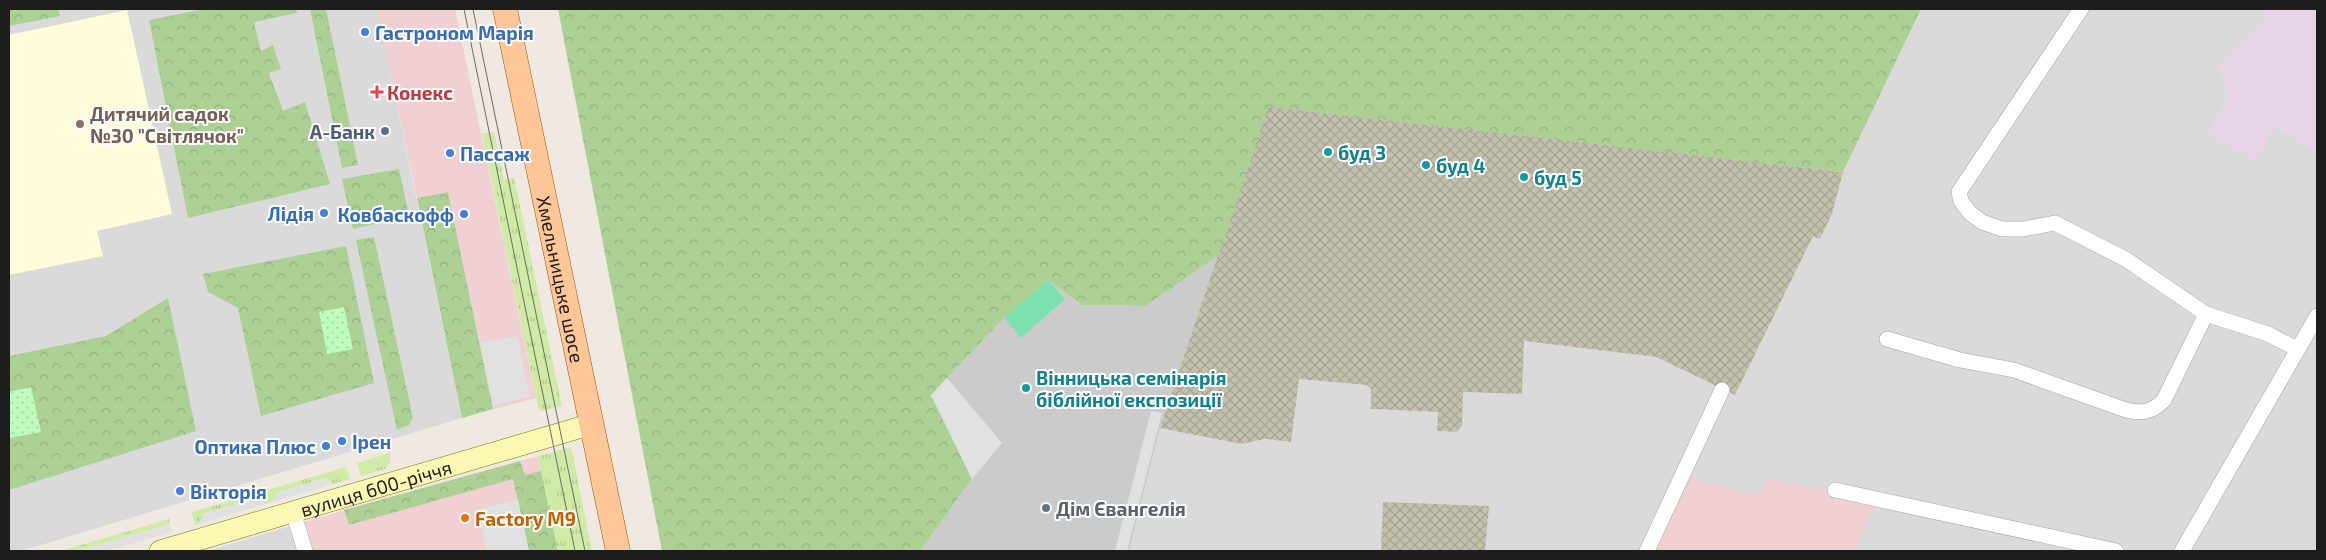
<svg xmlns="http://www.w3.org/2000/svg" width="2326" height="560" font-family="'Exo 2',sans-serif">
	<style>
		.residential { fill: #dbdada }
		.commercial { fill: #f0d0d3 }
		.industrial { fill: #e8d4e7 }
		.education { fill: #fffbdb }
		.religious { fill: #cbcbcb }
		.construction { fill: url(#construction-cross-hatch) }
		.grass { fill: url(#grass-tufts) }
		.forest { fill: url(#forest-crowns) }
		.park { fill: url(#park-dots) }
		.pitch { fill: #7ce1af }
		.parking { fill: #e1e1e1 }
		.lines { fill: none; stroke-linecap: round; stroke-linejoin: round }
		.minor-casing { stroke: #a4a4a4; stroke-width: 16 }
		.secondary-casing { stroke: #777601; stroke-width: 22 }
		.primary-casing { stroke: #965300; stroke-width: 25 }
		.minor { stroke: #fff; stroke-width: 15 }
		.secondary { stroke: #fcf7b3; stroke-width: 21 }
		.primary { stroke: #ffc697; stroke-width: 24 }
		.tram { stroke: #6b6b6b; stroke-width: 1 }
		.shop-dot { fill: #3f7fe0; stroke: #fff; stroke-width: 2 }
		.health-dot { fill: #e0444e; stroke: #fff; stroke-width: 2 }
		.education-dot { fill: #8d6e63; stroke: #fff; stroke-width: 2 }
		.service-dot { fill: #5c6f8a; stroke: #fff; stroke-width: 2 }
		.culture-dot { fill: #0f9aa8; stroke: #fff; stroke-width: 2 }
		.worship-dot { fill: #6b7280; stroke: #fff; stroke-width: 2 }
		.food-dot { fill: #e8710a; stroke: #fff; stroke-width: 2 }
		.labels { text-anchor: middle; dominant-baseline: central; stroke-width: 4; stroke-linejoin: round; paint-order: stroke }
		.shop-label { font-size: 19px; font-weight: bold; fill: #366cbe; stroke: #fff; text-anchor: start }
		.health-label { font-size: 19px; font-weight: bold; fill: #be3a42; stroke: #fff; text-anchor: start }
		.education-label { font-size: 19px; font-weight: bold; fill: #785e54; stroke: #fff; text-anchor: start }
		.service-label { font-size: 19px; font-weight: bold; fill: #4e5e75; stroke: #fff; text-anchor: end }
		.culture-label { font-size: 19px; font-weight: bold; fill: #0d838f; stroke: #fff; text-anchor: start }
		.street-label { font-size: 19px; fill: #1d1d1d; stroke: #fff }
		.worship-label { font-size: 19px; font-weight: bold; fill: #5b616d; stroke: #fff; text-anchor: start }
		.food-label { font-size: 19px; font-weight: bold; fill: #c56008; stroke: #fff; text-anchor: start }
	</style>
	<defs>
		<pattern id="construction-cross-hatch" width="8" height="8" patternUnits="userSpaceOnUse" patternTransform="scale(1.25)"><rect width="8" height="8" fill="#c3c1ad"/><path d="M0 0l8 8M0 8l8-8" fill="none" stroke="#a7a594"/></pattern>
		<pattern id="grass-tufts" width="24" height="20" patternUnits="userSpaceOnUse" patternTransform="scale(1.25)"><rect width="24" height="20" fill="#d0eba5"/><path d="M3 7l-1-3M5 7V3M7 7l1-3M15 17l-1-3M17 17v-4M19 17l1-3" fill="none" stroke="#b2c98e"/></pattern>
		<pattern id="forest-crowns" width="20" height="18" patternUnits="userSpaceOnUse" patternTransform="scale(1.25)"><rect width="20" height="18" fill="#add095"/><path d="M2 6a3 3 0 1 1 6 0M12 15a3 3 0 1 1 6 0" fill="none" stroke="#94b280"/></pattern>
		<pattern id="park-dots" width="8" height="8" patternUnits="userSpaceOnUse" patternTransform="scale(1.25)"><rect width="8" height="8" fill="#bffbbc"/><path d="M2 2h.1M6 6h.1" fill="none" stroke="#a4d7a1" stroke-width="1.8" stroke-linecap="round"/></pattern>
	</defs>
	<rect width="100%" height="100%" fill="#efe9e2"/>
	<!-- residential -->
	<g class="residential">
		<path d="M 9,9 L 377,9 L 462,418 L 21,551 L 9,551 Z"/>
		<path d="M 1921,9 L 2263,9 L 2268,16 L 2223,59 L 2220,65 L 2227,100 L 2208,134 L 2276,126 L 2317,152 L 2317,551 L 1129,551 L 1160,428 L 1241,444 L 1265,439 L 1291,442 L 1298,379 L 1366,385 L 1371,389 L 1371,409 L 1438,412 L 1437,431 L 1457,432 L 1462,426 L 1463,392 L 1522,394 L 1524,341 L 1656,357 L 1735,395 L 1813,235 L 1820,239 L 1832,214 L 1843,172 Z"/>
		<path d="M 297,524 L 305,551 L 208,551 Z"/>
	</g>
	<!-- commercial -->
	<g class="commercial">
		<path d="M 377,9 L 455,9 L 536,398 L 493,409 L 448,192 L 417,198 Z"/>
		<path d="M 538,456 L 541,471 L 533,487 L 547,551 L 305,551 L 297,524 Z"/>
		<path d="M 1684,476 L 1758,495 L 1766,481 L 1770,479 L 1877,502 L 1854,551 L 1650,551 Z"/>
	</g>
	<!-- industrial -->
	<path class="industrial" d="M 2263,9 L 2317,9 L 2317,152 L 2276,126 L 2255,161 L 2208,134 L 2227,100 L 2220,65 L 2223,59 L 2268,16 Z"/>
	<!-- education -->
	<path class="education" d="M 127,10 L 172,214 L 97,231 L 103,256 L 9,275 L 9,35 Z"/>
	<!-- religious -->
	<path class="religious" d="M 1219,255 L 1160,428 L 1129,551 L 920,551 L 972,479 L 931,395 L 1004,318 L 1048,280 L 1082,305 L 1146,306 Z"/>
	<!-- construction -->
	<g class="construction">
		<path d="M 1268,106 L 1843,172 L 1832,214 L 1820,239 L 1813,236 L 1735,395 L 1656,357 L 1524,341 L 1522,394 L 1463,392 L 1462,426 L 1457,432 L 1437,431 L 1438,412 L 1371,409 L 1371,389 L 1366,385 L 1299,379 L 1291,442 L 1265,439 L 1241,444 L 1160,428 Z"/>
		<path d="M 1383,502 L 1489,506 L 1485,551 L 1381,551 Z"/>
	</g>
	<!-- grass -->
	<g class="grass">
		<path d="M 494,132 L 504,179 L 514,177 L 562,406 L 539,411 L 482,134 Z"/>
		<path d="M 571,447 L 592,551 L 558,551 L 538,456 Z"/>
		<path d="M 390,453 L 390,463 L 385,469 L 361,476 L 357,463 Z"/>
		<path d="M 346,467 L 350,479 L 333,484 L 325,478 L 276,493 L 272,502 L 265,504 L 258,498 L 203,514 L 199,524 L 195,525 L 192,512 Z"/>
		<path d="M 169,519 L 170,524 L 78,551 L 61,551 Z"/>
	</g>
	<!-- forest -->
	<g class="forest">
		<path d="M 9,9 L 58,9 L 60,16 L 9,26 Z"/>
		<path d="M 204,9 L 296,9 L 297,13 L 254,22 L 261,51 L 273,45 L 281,69 L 269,73 L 283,111 L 305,102 L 330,184 L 188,218 L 149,20 Z"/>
		<path d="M 310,9 L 326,9 L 358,165 L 342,168 Z"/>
		<path d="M 558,9 L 1921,9 L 1843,172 L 1268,107 L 1219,255 L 1146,306 L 1082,305 L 1048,280 L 1004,318 L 931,395 L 972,479 L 920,551 L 662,551 Z"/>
		<path d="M 399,169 L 409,216 L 353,229 L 342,179 Z"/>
		<path d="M 448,192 L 493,409 L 462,418 L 417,198 Z"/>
		<path d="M 374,237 L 413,418 L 409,425 L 397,430 L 356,240 Z"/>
		<path d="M 346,246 L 374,383 L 261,416 L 238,308 L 208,292 L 203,274 Z"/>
		<path d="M 168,298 L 196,431 L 9,490 L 9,356 L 106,336 Z"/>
		<path d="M 520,461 L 525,475 L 541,471 L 558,551 L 529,551 L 513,479 L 349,525 L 344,510 Z"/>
	</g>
	<!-- park -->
	<g class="park">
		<path d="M 344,307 L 353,349 L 327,354 L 319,312 Z"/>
		<path d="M 31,387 L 41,432 L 10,438 L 9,392 Z"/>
	</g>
	<!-- pitch -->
	<path class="pitch" d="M 1048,280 L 1065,299 L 1021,338 L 1004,318 Z"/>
	<!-- parking -->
	<g class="parking">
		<path d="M 517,336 L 530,397 L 493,405 L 480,343 Z"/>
		<path d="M 947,378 L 1002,443 L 972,479 L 931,395 Z"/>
		<path d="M 1151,411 L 1162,413 L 1127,551 L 1115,551 Z"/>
		<path d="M 325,478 L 333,484 L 272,502 L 276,493 Z"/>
		<path d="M 258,498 L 265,504 L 199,524 L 203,514 Z"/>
		<path d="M 518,500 L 529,551 L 487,551 L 479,515 L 486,507 Z"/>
		<path d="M 170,524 L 172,532 L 107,551 L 78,551 Z"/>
	</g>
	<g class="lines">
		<defs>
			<g id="minor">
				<path d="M 2081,9 L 1959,192 L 1961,201 L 1970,213 L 1982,222 L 2002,229 L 2023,229 L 2055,223 L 2127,260 L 2206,314 L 2268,334 L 2297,349"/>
				<path d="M 1887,339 L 1960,360 L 2014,370 L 2126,410 C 2143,414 2152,412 2164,400 L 2206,314"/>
				<path d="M 1835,490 L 2116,551"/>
				<path d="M 293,512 L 305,551"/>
				<path d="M 1647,551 L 1722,390"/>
				<path d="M 2182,551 L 2317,316"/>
			</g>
			<g id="secondary">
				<path id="s1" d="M 160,551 L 592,424"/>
			</g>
			<g id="primary">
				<path id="s2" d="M 505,9 L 618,551"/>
			</g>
		</defs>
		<!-- minor casing -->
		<use href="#minor" class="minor-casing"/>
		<!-- secondary casing -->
		<use href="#secondary" class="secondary-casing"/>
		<!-- primary casing -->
		<use href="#primary" class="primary-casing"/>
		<!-- minor -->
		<use href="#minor" class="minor"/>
		<!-- secondary -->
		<use href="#secondary" class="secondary"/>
		<!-- primary -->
		<use href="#primary" class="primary"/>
		<!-- tram -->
		<g class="tram">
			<path d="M 464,9 L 575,551"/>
			<path d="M 473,9 L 585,551"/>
		</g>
	</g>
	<!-- markers -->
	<g class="shop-dot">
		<circle cx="365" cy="32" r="5"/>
		<circle cx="450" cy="153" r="5"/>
		<circle cx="324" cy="213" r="5"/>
		<circle cx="464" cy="214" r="5"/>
		<circle cx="342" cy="441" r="5"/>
		<circle cx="326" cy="446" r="5"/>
		<circle cx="180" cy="491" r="5"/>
	</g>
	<path class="health-dot" d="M374.5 84.5h5v5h5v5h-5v5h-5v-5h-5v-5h5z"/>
	<circle class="education-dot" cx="80" cy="124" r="5"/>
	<circle class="service-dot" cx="385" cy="131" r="5"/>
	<g class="culture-dot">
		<circle cx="1328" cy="152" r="5"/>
		<circle cx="1426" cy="165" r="5"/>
		<circle cx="1524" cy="177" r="5"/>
		<circle cx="1026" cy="388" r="5"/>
	</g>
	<circle class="worship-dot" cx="1046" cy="508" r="5"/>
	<circle class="food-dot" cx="465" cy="518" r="5"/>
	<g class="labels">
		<!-- shop labels -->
		<g class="shop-label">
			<text x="375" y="32">Гастроном Марія</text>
			<text x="460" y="153">Пассаж</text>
			<text x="314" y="213" text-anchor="end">Лідія</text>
			<text x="454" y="214" text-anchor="end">Ковбаскофф</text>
			<text x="352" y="441">Ірен</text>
			<text x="316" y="446" text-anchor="end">Оптика Плюс</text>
			<text x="190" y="491">Вікторія</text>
		</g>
		<!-- health labels -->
		<g class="health-label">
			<text x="387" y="92">Конекс</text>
		</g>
		<!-- education labels -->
		<g class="education-label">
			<text x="90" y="113">Дитячий садок<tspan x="90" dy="22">№30 "Світлячок"</tspan></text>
		</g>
		<!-- service labels -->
		<g class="service-label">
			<text x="375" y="131">А-Банк</text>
		</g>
		<!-- culture labels -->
		<g class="culture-label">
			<text x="1338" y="152">буд 3</text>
			<text x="1436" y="165">буд 4</text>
			<text x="1534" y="177">буд 5</text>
			<text x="1036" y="377">Вінницька семінарія<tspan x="1036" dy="22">біблійної експозиції</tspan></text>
		</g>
		<!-- street labels -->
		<g class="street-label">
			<text stroke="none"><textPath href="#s2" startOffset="276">Хмельницьке шосе</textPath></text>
			<text stroke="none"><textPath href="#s1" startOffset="225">вулиця 600-річчя</textPath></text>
		</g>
		<!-- worship labels -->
		<g class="worship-label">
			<text x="1056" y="508">Дім Євангелія</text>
		</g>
		<!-- food labels -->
		<g class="food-label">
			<text x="475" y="518">Factory M9</text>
		</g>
	</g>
	<!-- border -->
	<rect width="2326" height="560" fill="none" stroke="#1d1d1d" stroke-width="20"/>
</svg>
